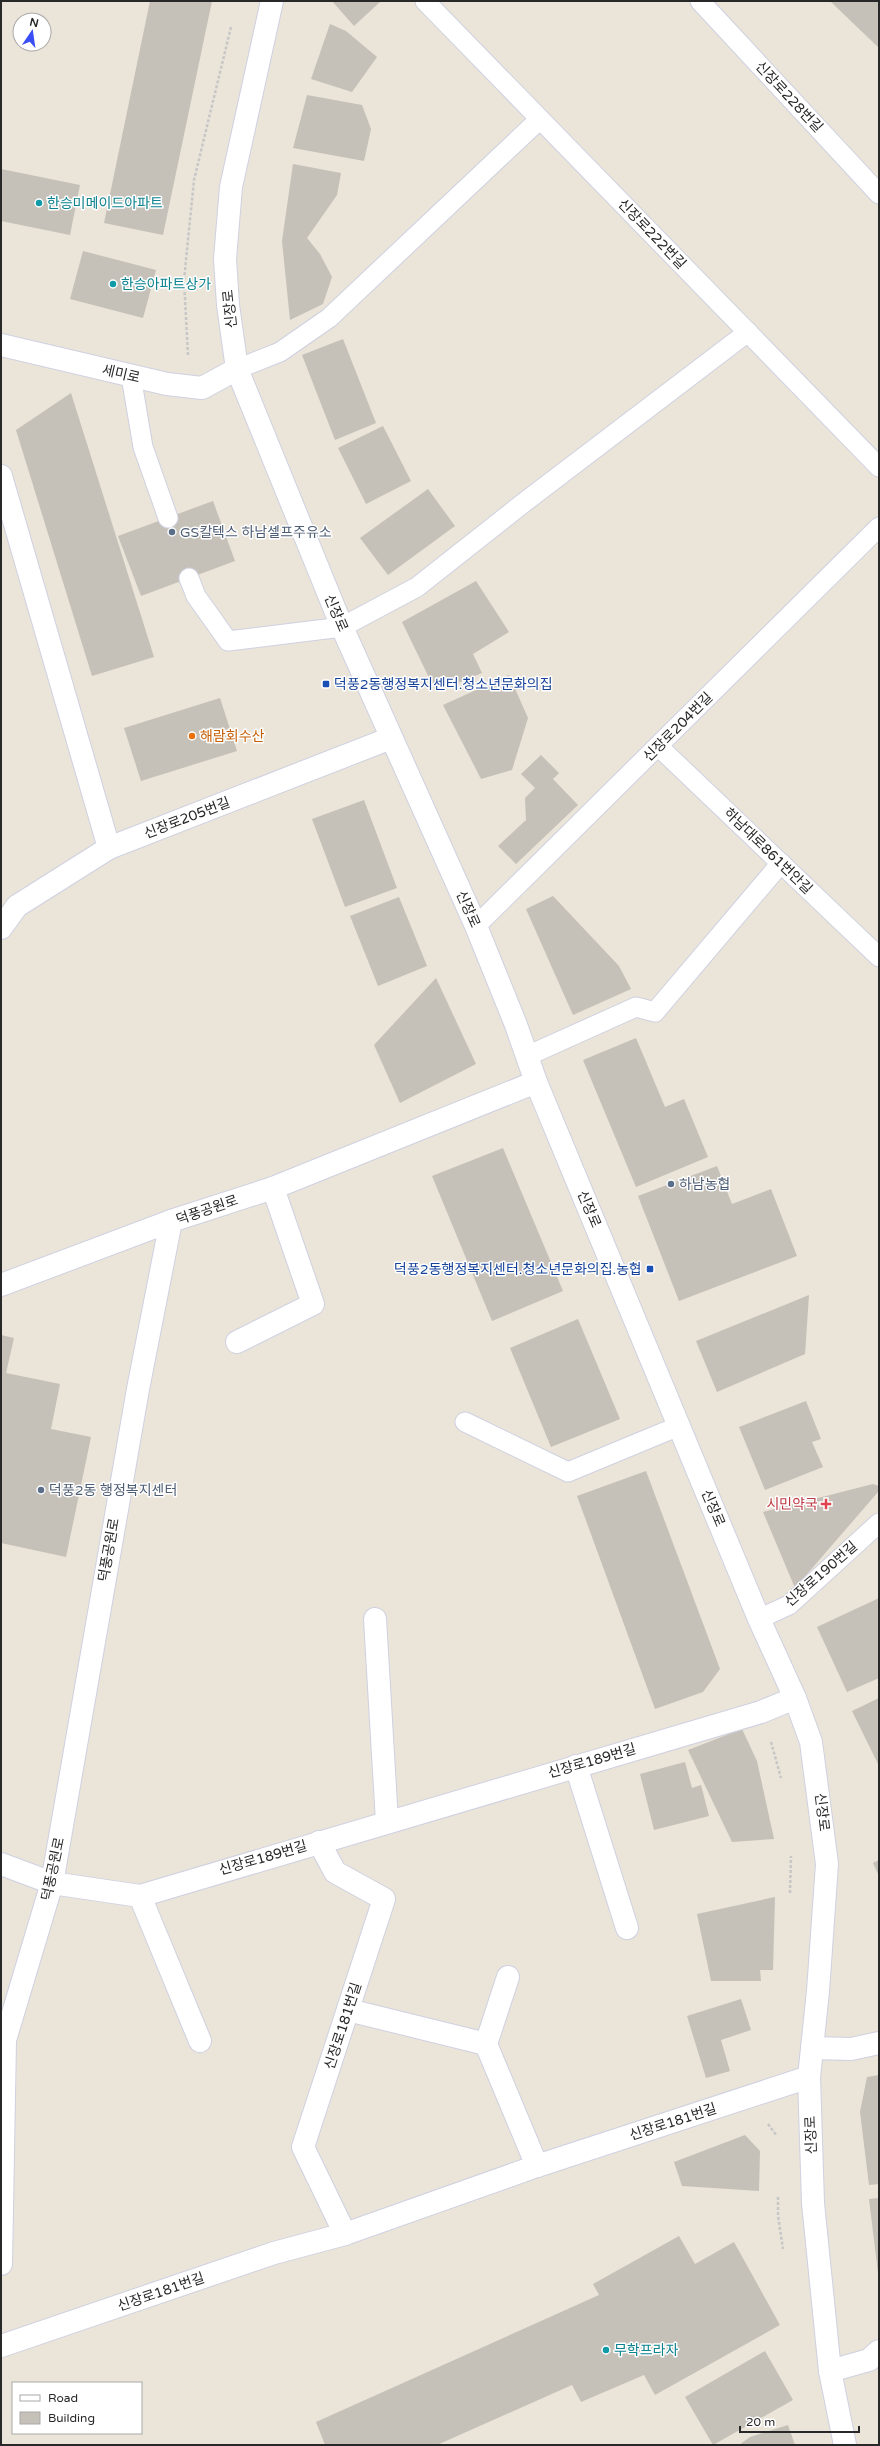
<svg xmlns="http://www.w3.org/2000/svg" width="880" height="2446" font-family="'Varela Round','Noto Sans KR',sans-serif">
	<style>
		.building { fill: #c5c1b9 }
		.lines { fill: none; stroke-linecap: round; stroke-linejoin: round }
		.lane-casing { stroke: #cfd1e1; stroke-width: 21 }
		.street-casing { stroke: #cfd1e1; stroke-width: 24 }
		.secondary-casing { stroke: #cfd1e1; stroke-width: 24 }
		.path { stroke: #c7c7c7; stroke-width: 2.5; stroke-dasharray: 3 2; stroke-linecap: butt }
		.lane { stroke: #fff; stroke-width: 19 }
		.street { stroke: #fff; stroke-width: 22 }
		.secondary { stroke: #fff; stroke-width: 22 }
		.culture-dot { fill: #0f9aa8; stroke: #fff; stroke-width: 1.5 }
		.service-dot { fill: #5c6f8a; stroke: #fff; stroke-width: 1.5 }
		.transit-dot { fill: #1a4fb4; stroke: #fff; stroke-width: 1.5 }
		.food-dot { fill: #e8710a; stroke: #fff; stroke-width: 1.5 }
		.health-dot { fill: #e0444e; stroke: #fff; stroke-width: 1.5 }
		.labels { text-anchor: middle; dominant-baseline: central; stroke-width: 3; stroke-linejoin: round; paint-order: stroke }
		.street-label { font-size: 14px; fill: #282828; stroke: #fff }
		.culture-label { font-size: 14px; fill: #0d838f; stroke: #fff; text-anchor: start }
		.service-label { font-size: 14px; fill: #4e5e75; stroke: #fff; text-anchor: start }
		.transit-label { font-size: 14px; fill: #164399; stroke: #fff; text-anchor: start }
		.food-label { font-size: 14px; fill: #c56008; stroke: #fff; text-anchor: start }
		.health-label { font-size: 14px; fill: #be3a42; stroke: #fff; text-anchor: end }
	</style>
	<rect width="100%" height="100%" fill="#eae4d9"/>
	<!-- building -->
	<g class="building">
		<path d="M 150,1 L 212,1 L 163,235 L 104,223 Z"/>
		<path d="M 332,1 L 381,1 L 354,26 Z"/>
		<path d="M 830,1 L 879,1 L 879,48 Z"/>
		<path d="M 330,24 L 346,31 L 377,57 L 352,92 L 311,79 Z"/>
		<path d="M 307,95 L 362,105 L 371,129 L 364,161 L 293,148 Z"/>
		<path d="M 293,164 L 341,173 L 337,195 L 307,238 L 320,254 L 332,277 L 323,304 L 290,320 L 282,241 Z"/>
		<path d="M 1,169 L 80,185 L 70,235 L 1,221 Z"/>
		<path d="M 83,251 L 156,270 L 143,318 L 70,299 Z"/>
		<path d="M 343,339 L 376,423 L 335,440 L 302,355 Z"/>
		<path d="M 71,393 L 154,657 L 92,676 L 16,430 Z"/>
		<path d="M 383,426 L 411,481 L 366,504 L 338,448 Z"/>
		<path d="M 428,489 L 455,526 L 388,575 L 360,538 Z"/>
		<path d="M 213,501 L 235,561 L 141,596 L 118,536 Z"/>
		<path d="M 476,581 L 509,632 L 473,654 L 482,673 L 436,692 L 402,622 Z"/>
		<path d="M 509,675 L 528,718 L 512,770 L 481,779 L 443,705 Z"/>
		<path d="M 220,698 L 237,751 L 141,781 L 124,728 Z"/>
		<path d="M 541,755 L 559,773 L 553,779 L 578,805 L 516,864 L 498,846 L 526,820 L 525,798 L 535,788 L 521,774 Z"/>
		<path d="M 364,800 L 397,888 L 345,907 L 312,819 Z"/>
		<path d="M 553,896 L 619,966 L 631,989 L 573,1015 L 526,909 Z"/>
		<path d="M 399,897 L 427,966 L 378,986 L 350,916 Z"/>
		<path d="M 436,978 L 476,1064 L 400,1103 L 374,1045 Z"/>
		<path d="M 636,1038 L 665,1107 L 684,1099 L 708,1157 L 636,1187 L 583,1060 Z"/>
		<path d="M 503,1148 L 563,1291 L 492,1321 L 432,1176 Z"/>
		<path d="M 717,1166 L 732,1204 L 771,1189 L 797,1256 L 679,1301 L 638,1196 Z"/>
		<path d="M 809,1295 L 805,1354 L 717,1392 L 696,1341 Z"/>
		<path d="M 578,1319 L 620,1419 L 551,1447 L 510,1348 Z"/>
		<path d="M 1,1335 L 14,1338 L 6,1373 L 60,1384 L 51,1429 L 91,1437 L 66,1557 L 1,1543 Z"/>
		<path d="M 806,1401 L 821,1439 L 812,1442 L 823,1467 L 765,1490 L 739,1427 Z"/>
		<path d="M 646,1471 L 720,1669 L 703,1692 L 655,1709 L 577,1496 Z"/>
		<path d="M 873,1484 L 879,1486 L 878,1492 L 795,1588 L 763,1512 Z"/>
		<path d="M 879,1598 L 879,1678 L 847,1692 L 817,1627 Z"/>
		<path d="M 879,1698 L 879,1766 L 852,1711 Z"/>
		<path d="M 742,1729 L 757,1761 L 774,1839 L 732,1842 L 688,1750 Z"/>
		<path d="M 685,1762 L 692,1788 L 701,1785 L 709,1816 L 654,1830 L 640,1774 Z"/>
		<path d="M 879,1860 L 879,1876 L 873,1863 Z"/>
		<path d="M 775,1897 L 773,1970 L 760,1970 L 761,1981 L 711,1981 L 697,1914 Z"/>
		<path d="M 741,1999 L 751,2030 L 721,2040 L 730,2071 L 706,2078 L 687,2016 Z"/>
		<path d="M 879,2075 L 879,2184 L 869,2185 L 860,2112 L 867,2077 Z"/>
		<path d="M 745,2135 L 760,2151 L 759,2191 L 682,2186 L 674,2162 Z"/>
		<path d="M 879,2198 L 879,2273 L 878,2273 L 869,2199 Z"/>
		<path d="M 679,2236 L 695,2264 L 734,2242 L 780,2325 L 655,2395 L 644,2375 L 581,2402 L 572,2385 L 437,2445 L 325,2445 L 316,2422 L 599,2295 L 593,2284 Z"/>
		<path d="M 765,2351 L 793,2400 L 713,2445 L 685,2397 Z"/>
		<path d="M 788,2425 L 795,2445 L 739,2445 L 750,2437 Z"/>
	</g>
	<g class="lines">
		<defs>
			<g id="lane">
				<path d="M 425,1 L 879,467"/>
				<path d="M 700,1 L 879,194"/>
				<path d="M 237,369 L 280,352 L 329,318 L 540,119"/>
				<path d="M 131,376 L 143,447 L 168,518"/>
				<path d="M 189,578 L 196,596 L 228,641 L 342,627 L 417,587 L 526,501 L 748,332"/>
				<path d="M 658,746 L 879,957"/>
				<path d="M 476,926 L 879,527"/>
				<path d="M 527,1056 L 636,1007 L 655,1012 L 781,863"/>
				<path d="M 465,1422 L 568,1472 L 679,1426"/>
				<path d="M 759,1619 L 789,1605 L 879,1523"/>
			</g>
			<g id="street">
				<path d="M 1,345 L 167,384 L 202,388 L 237,369"/>
				<path d="M 1,476 L 109,848"/>
				<path d="M 1,928 L 17,906 L 109,848 L 391,738"/>
				<path d="M 1,1285 L 171,1221"/>
				<path d="M 237,1342 L 313,1304 L 273,1188"/>
				<path d="M 375,1619 L 387,1822"/>
				<path d="M 576,1766 L 627,1928"/>
				<path d="M 319,1842 L 335,1872 L 384,1899 L 303,2147 L 345,2234"/>
				<path d="M 1,1864 L 52,1883 L 140,1896 L 761,1712 L 795,1698"/>
				<path d="M 140,1896 L 200,2041"/>
				<path d="M 508,1977 L 486,2044 L 537,2166"/>
				<path d="M 348,2010 L 486,2044"/>
				<path d="M 812,2048 L 851,2049 L 879,2043"/>
				<path d="M 1,2264 L 5,2040 L 52,1883 L 138,1389 L 171,1221 L 273,1188 L 536,1082"/>
				<path d="M 1,2346 L 274,2253 L 345,2234 L 537,2166 L 809,2077"/>
				<path d="M 830,2371 L 869,2360 L 879,2351"/>
			</g>
			<path id="secondary" d="M 272,1 L 231,187 L 225,259 L 228,305 L 237,369 L 342,627 L 476,926 L 516,1025 L 536,1082 L 759,1619 L 795,1698 L 811,1742 L 827,1864 L 818,1991 L 809,2077 L 813,2203 L 830,2371 L 845,2445"/>
		</defs>
		<!-- lane casing -->
		<use href="#lane" class="lane-casing"/>
		<!-- street casing -->
		<use href="#street" class="street-casing"/>
		<!-- secondary casing -->
		<use href="#secondary" class="secondary-casing"/>
		<!-- path -->
		<g class="path">
			<path d="M 188,355 L 184,280 L 194,180 L 231,27"/>
			<path d="M 771,1742 L 781,1778"/>
			<path d="M 790,1893 L 791,1856"/>
			<path d="M 768,2124 L 777,2136"/>
			<path d="M 778,2197 L 778,2216 L 783,2249"/>
		</g>
		<!-- lane -->
		<use href="#lane" class="lane"/>
		<!-- street -->
		<use href="#street" class="street"/>
		<!-- secondary -->
		<use href="#secondary" class="secondary"/>
	</g>
	<!-- markers -->
	<g class="culture-dot">
		<circle cx="39" cy="203" r="4"/>
		<circle cx="113" cy="284" r="4"/>
		<circle cx="606" cy="2350" r="4"/>
	</g>
	<g class="service-dot">
		<circle cx="172" cy="532" r="4"/>
		<circle cx="671" cy="1184" r="4"/>
		<circle cx="41" cy="1490" r="4"/>
	</g>
	<g class="transit-dot">
		<rect x="322" y="680" width="8" height="8" rx="2"/>
		<rect x="646" y="1265" width="8" height="8" rx="2"/>
	</g>
	<circle class="food-dot" cx="192" cy="736" r="4"/>
	<path class="health-dot" d="M824 1498h4v4h4v4h-4v4h-4v-4h-4v-4h4z"/>
	<g class="labels">
		<!-- street labels -->
		<g class="street-label">
			<text transform="translate(789 97) rotate(47)">신장로228번길</text>
			<text transform="translate(652 234) rotate(46)">신장로222번길</text>
			<text transform="translate(230 309) rotate(-96)">신장로</text>
			<text transform="translate(121 374) rotate(13)">세미로</text>
			<text transform="translate(336 613) rotate(67)">신장로</text>
			<text transform="translate(678 727) rotate(-45)">신장로204번길</text>
			<text transform="translate(187 818) rotate(-21)">신장로205번길</text>
			<text transform="translate(768 851) rotate(44)">하남대로861번안길</text>
			<text transform="translate(468 909) rotate(66)">신장로</text>
			<text transform="translate(589 1209) rotate(67)">신장로</text>
			<text transform="translate(207 1210) rotate(-19)">덕풍공원로</text>
			<text transform="translate(713 1508) rotate(67)">신장로</text>
			<text transform="translate(109 1550) rotate(-80)">덕풍공원로</text>
			<text transform="translate(821 1574) rotate(-41)">신장로190번길</text>
			<text transform="translate(592 1761) rotate(-16)">신장로189번길</text>
			<text transform="translate(822 1812) rotate(83)">신장로</text>
			<text transform="translate(263 1858) rotate(-16)">신장로189번길</text>
			<text transform="translate(53 1869) rotate(-78)">덕풍공원로</text>
			<text transform="translate(343 2026) rotate(-72)">신장로181번길</text>
			<text transform="translate(673 2122) rotate(-18)">신장로181번길</text>
			<text transform="translate(811 2135) rotate(-92)">신장로</text>
			<text transform="translate(161 2292) rotate(-19)">신장로181번길</text>
		</g>
		<!-- culture labels -->
		<g class="culture-label">
			<text x="47" y="203">한승미메이드아파트</text>
			<text x="121" y="284">한승아파트상가</text>
			<text x="614" y="2350">무학프라자</text>
		</g>
		<!-- service labels -->
		<g class="service-label">
			<text x="180" y="532">GS칼텍스 하남셀프주유소</text>
			<text x="679" y="1184">하남농협</text>
			<text x="49" y="1490">덕풍2동 행정복지센터</text>
		</g>
		<!-- transit labels -->
		<g class="transit-label">
			<text x="334" y="684">덕풍2동행정복지센터.청소년문화의집</text>
			<text x="642" y="1269" text-anchor="end">덕풍2동행정복지센터.청소년문화의집.농협</text>
		</g>
		<!-- food labels -->
		<g class="food-label">
			<text x="200" y="736">해람회수산</text>
		</g>
		<!-- health labels -->
		<g class="health-label">
			<text x="818" y="1504">시민약국</text>
		</g>
	</g>
	<!-- border -->
	<rect width="880" height="2446" fill="none" stroke="#282828" stroke-width="4"/>
	<!-- legend -->
	<rect x="12" y="2382" width="130" height="52" fill="#ffffff" stroke="#a9a9a9"/>
	<rect x="20" y="2395" width="20" height="6" fill="#ffffff" stroke="#a9a9a9"/>
	<text x="48" y="2402" font-size="12" fill="#282828">Road</text>
	<rect x="20" y="2412" width="20" height="12" fill="#c5c1b9" stroke="#a9a9a9"/>
	<text x="48" y="2422" font-size="12" fill="#282828">Building</text>
	<!-- north arrow -->
	<g transform="translate(32 32) rotate(13)"><circle r="19" fill="#ffffff" stroke="#a9a9a9"/>
	<path d="M0-3L7 15L0 10L-7 15Z" fill="#3a4ef6"/>
	<text y="-6" font-size="11" font-weight="bold" text-anchor="middle" fill="#282828">N</text>
	</g>
	<!-- scale -->
	<path d="M740 2426v6h119v-6" fill="none" stroke="#282828" stroke-width="2"/>
	<text x="746" y="2426" font-size="12" fill="#282828" stroke="#ffffff" stroke-width="3" paint-order="stroke">20 m</text>
</svg>
